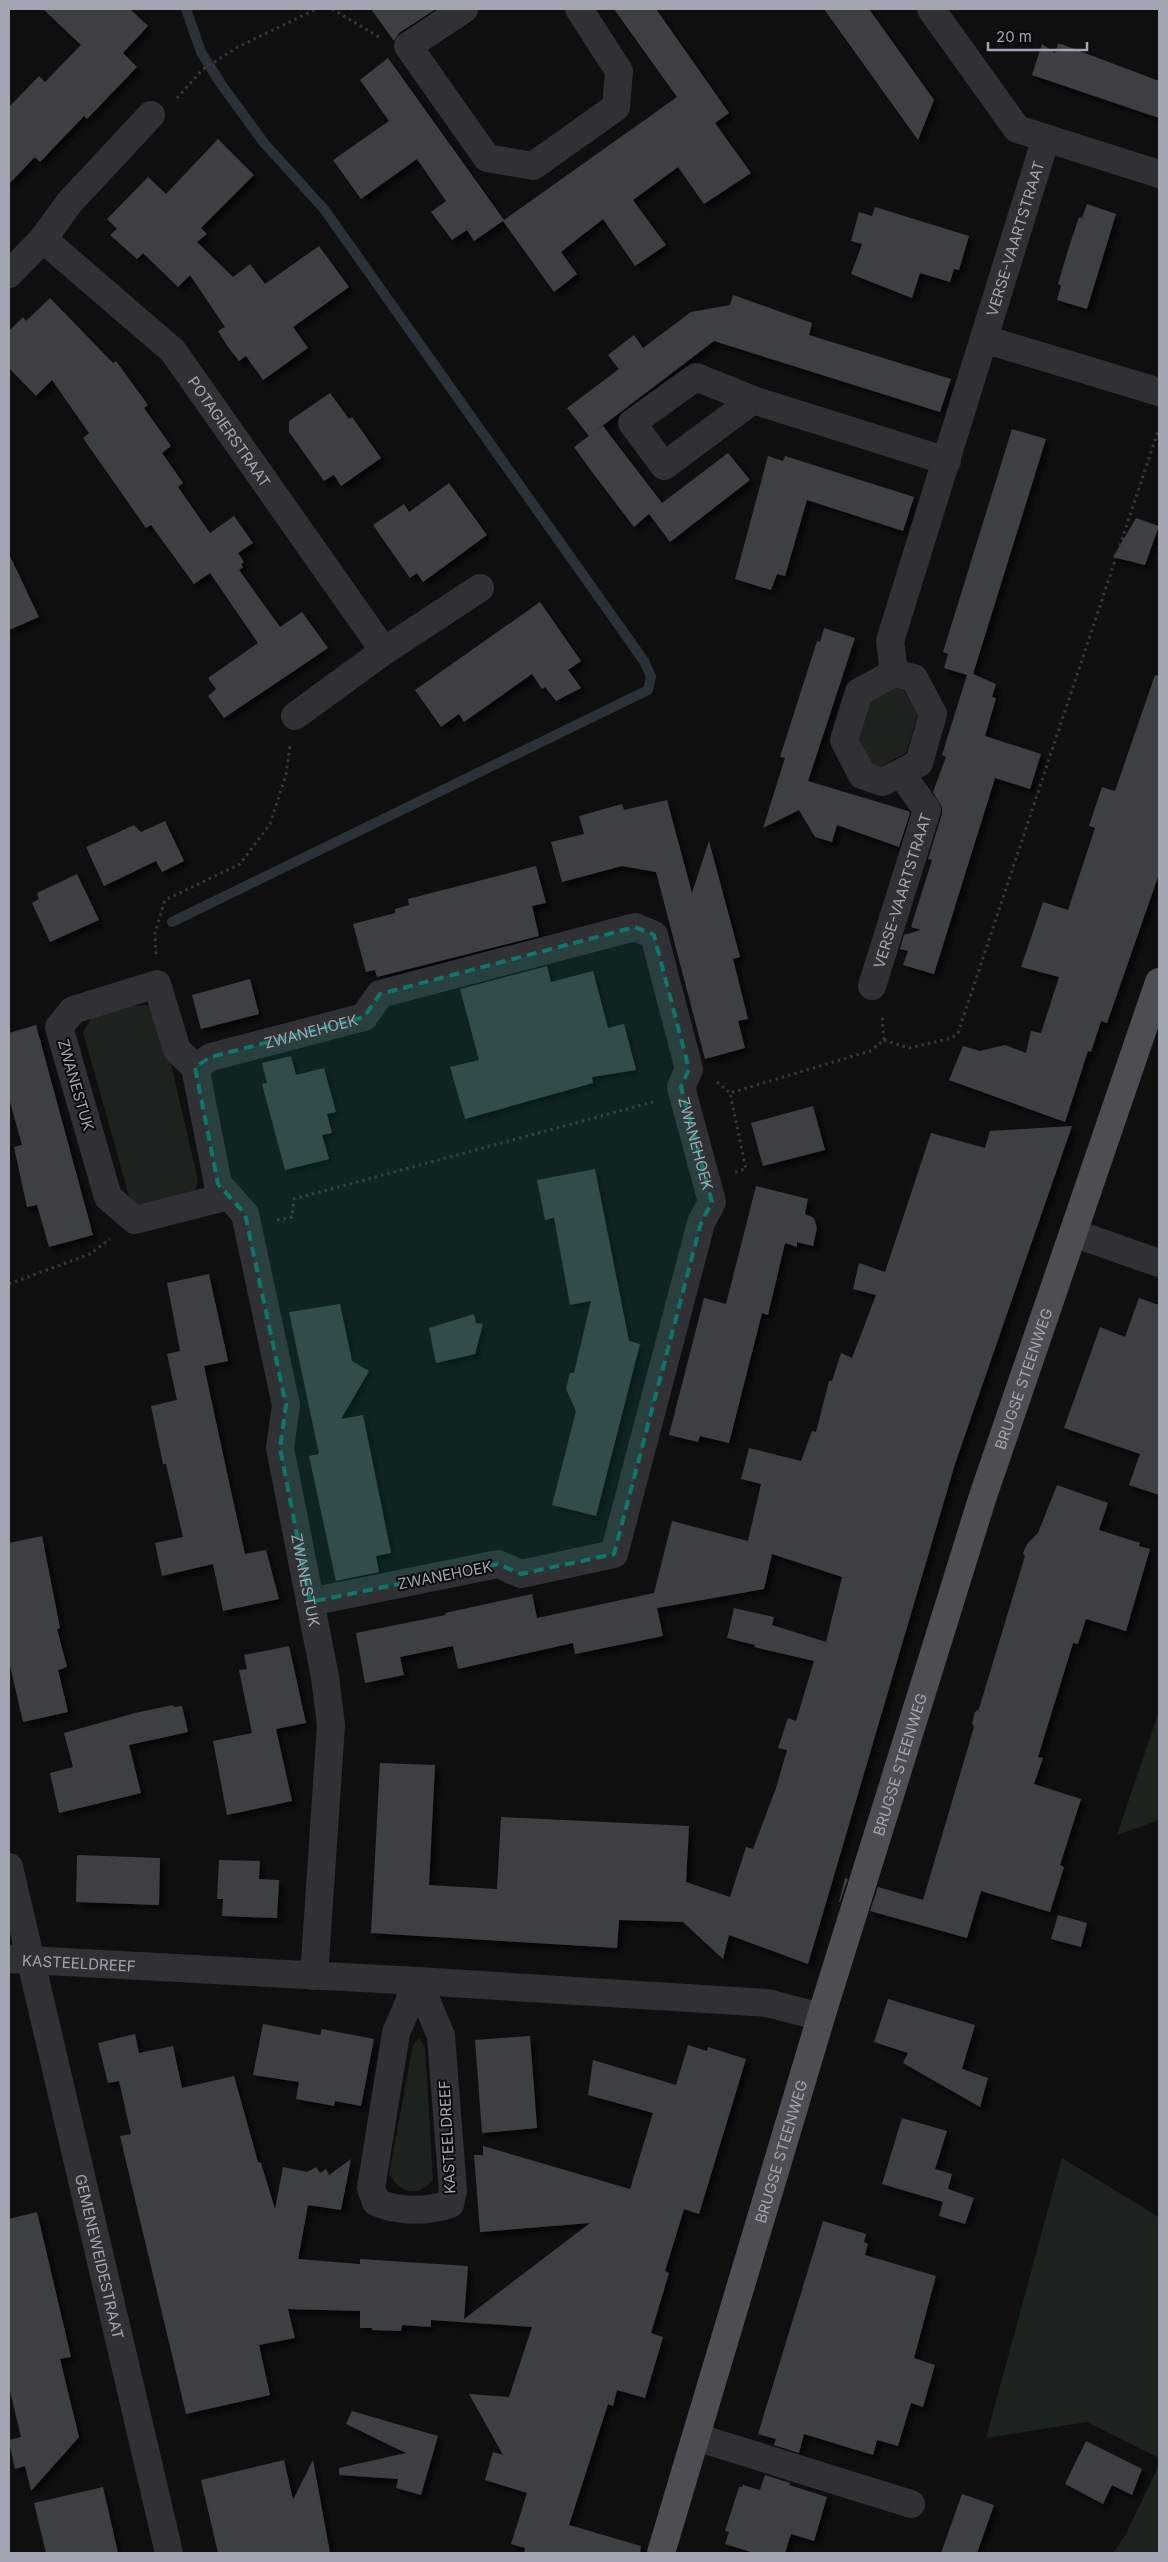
<svg xmlns="http://www.w3.org/2000/svg" width="1168" height="2562" font-family="Inter,sans-serif">
	<style>
		.green { fill: #1c231d }
		.lines { fill: none; stroke-linecap: round; stroke-linejoin: round }
		.stream { stroke: #2a3138; stroke-width: 10 }
		.building { fill: #3e3f43; filter: url(#shadow) }
		.path { stroke: #36383c; stroke-width: 3; stroke-dasharray: 2.5 4; stroke-linecap: butt }
		.minor { stroke: #303135; stroke-width: 28 }
		.major { stroke: #4d4e54; stroke-width: 28 }
		.marked { fill: #0f766e; fill-opacity: 0.2; stroke: #0f766e; stroke-width: 4; stroke-dasharray: 10 6; stroke-linejoin: round }
		.labels { text-anchor: middle; dominant-baseline: central; stroke-width: 4; stroke-linejoin: round; paint-order: stroke }
		.street-label { font-size: 15px; fill: #a1a5b1; stroke: #0a0a0b }
	</style>
	<defs>
		<filter id="shadow"><feDropShadow dx="4.5" dy="4.5" stdDeviation="2.5" flood-color="#0009"/></filter>
	</defs>
	<rect width="100%" height="100%" fill="#0f0f10"/>
	<!-- green -->
	<g class="green">
		<path d="M 893,687 L 903,690 L 918,714 L 906,753 L 881,766 L 872,766 L 859,738 L 869,700 Z"/>
		<path d="M 149,1005 L 159,1013 L 198,1180 L 194,1195 L 141,1207 L 133,1203 L 129,1196 L 83,1032 L 95,1013 L 131,1006 Z"/>
		<path d="M 1159,1711 L 1159,1820 L 1117,1835 Z"/>
		<path d="M 419,2038 L 425,2047 L 433,2180 C 417,2198 401,2194 389,2174 L 413,2045 Z"/>
		<path d="M 1062,2158 L 1159,2217 L 1159,2458 L 1087,2422 L 986,2438 Z"/>
		<path d="M 1159,2465 L 1159,2553 L 1113,2553 L 1126,2534 Z"/>
	</g>
	<g class="lines">
		<!-- stream -->
		<path class="stream" d="M 172,922 L 648,690 L 651,677 L 644,661 L 324,209 L 264,143 L 221,84 L 201,52 L 186,9"/>
	</g>
	<!-- building -->
	<g class="building">
		<path d="M 43,9 L 130,9 L 148,26 L 123,53 L 137,67 L 87,119 L 84,116 L 40,162 L 35,157 L 9,184 L 9,107 L 39,76 L 45,82 L 81,45 Z"/>
		<path d="M 371,9 L 436,9 L 399,33 L 394,41 Z"/>
		<path d="M 614,9 L 656,9 L 729,113 L 715,123 L 751,173 L 704,204 L 678,167 L 633,200 L 666,245 L 635,266 L 603,219 L 561,252 L 577,274 L 554,292 L 503,221 L 474,241 L 467,230 L 452,240 L 431,212 L 446,201 L 417,159 L 361,199 L 333,160 L 389,121 L 360,80 L 388,58 L 504,220 L 677,97 Z"/>
		<path d="M 824,9 L 869,9 L 934,100 L 918,140 Z"/>
		<path d="M 1042,44 L 1055,53 L 1058,44 L 1061,44 L 1159,81 L 1159,118 L 1032,75 Z"/>
		<path d="M 218,139 L 254,175 L 201,228 L 207,234 L 197,242 L 233,277 L 250,264 L 265,284 L 319,246 L 349,287 L 293,327 L 308,348 L 263,380 L 246,356 L 239,361 L 228,347 L 218,331 L 225,327 L 190,275 L 178,287 L 143,253 L 137,259 L 110,235 L 117,229 L 107,219 L 148,177 L 166,194 Z"/>
		<path d="M 1087,204 L 1116,214 L 1087,309 L 1057,300 L 1061,286 L 1058,284 L 1068,250 L 1079,217 L 1082,218 Z"/>
		<path d="M 875,207 L 969,236 L 959,270 L 954,269 L 950,282 L 920,273 L 912,298 L 851,274 L 862,244 L 851,241 L 859,212 L 872,216 Z"/>
		<path d="M 733,295 L 812,323 L 809,335 L 951,379 L 940,412 L 714,341 L 593,433 L 603,426 L 662,503 L 728,453 L 750,480 L 670,542 L 649,514 L 634,527 L 595,476 L 574,447 L 589,436 L 567,408 L 619,369 L 608,355 L 634,335 L 643,348 L 691,312 L 730,305 Z"/>
		<path d="M 50,298 L 113,363 L 116,361 L 148,405 L 144,408 L 171,446 L 162,453 L 183,483 L 178,487 L 210,533 L 234,516 L 253,543 L 238,553 L 244,562 L 241,564 L 243,567 L 239,570 L 280,627 L 302,612 L 328,648 L 224,718 L 208,696 L 216,689 L 208,678 L 258,643 L 210,573 L 194,584 L 151,525 L 146,528 L 83,438 L 89,433 L 52,380 L 36,396 L 9,368 L 9,331 L 23,317 L 26,321 Z"/>
		<path d="M 330,393 L 349,419 L 352,417 L 381,458 L 341,486 L 334,475 L 324,481 L 289,432 L 289,421 Z"/>
		<path d="M 1012,429 L 1046,439 L 973,674 L 996,684 L 992,697 L 996,698 L 985,736 L 1041,754 L 1030,789 L 995,778 L 934,974 L 903,965 L 908,951 L 900,949 L 904,935 L 921,930 L 911,927 L 932,860 L 928,859 L 942,814 L 942,807 L 933,792 L 946,757 L 942,755 L 967,675 L 944,668 L 948,654 L 943,652 Z"/>
		<path d="M 768,456 L 783,461 L 785,456 L 914,497 L 903,531 L 807,500 L 785,576 L 777,574 L 771,590 L 735,579 Z"/>
		<path d="M 449,483 L 487,535 L 423,582 L 417,573 L 410,578 L 373,525 L 404,504 L 409,512 Z"/>
		<path d="M 1136,518 L 1159,526 L 1145,565 L 1113,557 Z"/>
		<path d="M 9,554 L 39,617 L 9,630 Z"/>
		<path d="M 540,602 L 581,661 L 568,670 L 581,688 L 556,701 L 545,687 L 542,689 L 532,674 L 464,722 L 459,714 L 441,727 L 415,690 Z"/>
		<path d="M 824,628 L 855,638 L 808,781 L 908,811 L 910,813 L 899,847 L 837,825 L 832,842 L 815,837 L 799,810 L 763,828 L 785,758 L 780,757 L 817,641 L 820,642 Z"/>
		<path d="M 1155,675 L 1159,676 L 1159,874 L 1107,1023 L 1101,1021 L 1091,1052 L 1088,1051 L 1065,1122 L 949,1080 L 963,1046 L 980,1051 L 1005,1045 L 1026,1053 L 1031,1031 L 1041,1033 L 1059,977 L 1021,967 L 1043,902 L 1068,910 L 1095,828 L 1089,826 L 1102,787 L 1115,791 Z"/>
		<path d="M 667,800 L 692,893 L 709,841 L 740,957 L 733,959 L 748,1019 L 738,1021 L 745,1048 L 705,1059 L 656,872 L 622,866 L 562,882 L 551,842 L 584,834 L 579,816 L 622,804 L 624,810 Z"/>
		<path d="M 165,821 L 184,861 L 162,872 L 156,861 L 104,886 L 86,847 L 134,825 L 141,832 Z"/>
		<path d="M 536,866 L 546,903 L 532,906 L 539,936 L 377,977 L 375,970 L 366,972 L 353,924 L 395,913 L 395,909 L 409,905 L 408,899 Z"/>
		<path d="M 77,874 L 99,920 L 50,942 L 32,903 L 39,899 L 37,893 Z"/>
		<path d="M 547,966 L 551,982 L 593,971 L 608,1028 L 624,1024 L 636,1070 L 592,1077 L 593,1083 L 465,1119 L 450,1067 L 479,1060 L 460,989 Z"/>
		<path d="M 250,979 L 259,1014 L 201,1029 L 192,995 Z"/>
		<path d="M 36,1025 L 93,1235 L 49,1247 L 37,1205 L 27,1207 L 14,1147 L 22,1145 L 9,1098 L 9,1033 Z"/>
		<path d="M 291,1056 L 296,1075 L 324,1068 L 336,1112 L 327,1114 L 332,1133 L 322,1135 L 329,1159 L 285,1170 L 262,1084 L 267,1083 L 262,1063 Z"/>
		<path d="M 813,1106 L 825,1150 L 763,1166 L 751,1123 Z"/>
		<path d="M 1072,1126 L 955,1464 L 808,1964 L 729,1935 L 723,1959 L 683,1922 L 619,1920 L 617,1948 L 371,1933 L 380,1763 L 435,1765 L 429,1885 L 497,1889 L 501,1817 L 689,1826 L 686,1882 L 730,1897 L 746,1847 L 753,1849 L 776,1788 L 787,1750 L 778,1748 L 788,1718 L 796,1721 L 814,1661 L 754,1647 L 755,1645 L 727,1638 L 734,1608 L 774,1617 L 772,1625 L 826,1642 L 842,1577 L 772,1554 L 764,1589 L 657,1608 L 663,1636 L 575,1654 L 573,1643 L 458,1669 L 453,1646 L 400,1657 L 404,1675 L 365,1683 L 356,1633 L 446,1615 L 445,1613 L 532,1594 L 537,1618 L 654,1593 L 672,1521 L 748,1541 L 761,1484 L 741,1479 L 749,1448 L 801,1461 L 812,1431 L 816,1432 L 829,1381 L 832,1381 L 841,1353 L 852,1358 L 876,1295 L 853,1289 L 859,1263 L 885,1272 L 931,1133 L 985,1148 L 990,1131 Z"/>
		<path d="M 595,1169 L 629,1341 L 640,1344 L 596,1516 L 552,1505 L 576,1411 L 566,1389 L 570,1373 L 574,1373 L 591,1301 L 570,1305 L 554,1218 L 545,1220 L 537,1180 Z"/>
		<path d="M 756,1186 L 808,1199 L 805,1214 L 814,1218 L 817,1228 L 813,1246 L 797,1242 L 797,1247 L 785,1243 L 768,1315 L 762,1313 L 729,1443 L 700,1436 L 698,1442 L 669,1435 L 704,1298 L 726,1304 Z"/>
		<path d="M 209,1274 L 228,1361 L 204,1366 L 229,1482 L 245,1554 L 266,1550 L 279,1599 L 223,1611 L 213,1564 L 162,1576 L 155,1543 L 183,1537 L 166,1464 L 163,1464 L 151,1406 L 177,1400 L 167,1354 L 180,1351 L 167,1283 Z"/>
		<path d="M 1139,1298 L 1159,1305 L 1159,1495 L 1129,1485 L 1140,1454 L 1064,1428 L 1100,1327 L 1125,1337 Z"/>
		<path d="M 340,1304 L 352,1361 L 369,1371 L 341,1419 L 363,1415 L 391,1553 L 376,1556 L 379,1572 L 336,1581 L 309,1456 L 319,1454 L 289,1312 Z"/>
		<path d="M 474,1314 L 476,1323 L 483,1324 L 475,1354 L 436,1363 L 429,1328 Z"/>
		<path d="M 1057,1485 L 1108,1503 L 1099,1530 L 1140,1543 L 1139,1546 L 1150,1549 L 1126,1631 L 1086,1619 L 1078,1644 L 1073,1643 L 1038,1757 L 1043,1758 L 1034,1784 L 1081,1799 L 1060,1865 L 1064,1867 L 1050,1912 L 981,1891 L 967,1938 L 870,1911 L 878,1887 L 923,1900 L 974,1727 L 972,1723 L 975,1712 L 979,1709 L 1025,1556 L 1023,1553 L 1027,1544 L 1038,1533 Z"/>
		<path d="M 42,1536 L 60,1628 L 57,1629 L 67,1667 L 58,1670 L 68,1712 L 23,1722 L 9,1661 L 9,1543 Z"/>
		<path d="M 289,1646 L 306,1723 L 276,1729 L 292,1801 L 227,1815 L 213,1741 L 252,1733 L 239,1670 L 247,1669 L 244,1655 Z"/>
		<path d="M 173,1705 L 174,1707 L 182,1706 L 188,1732 L 129,1745 L 141,1793 L 59,1813 L 50,1773 L 73,1767 L 64,1733 L 135,1713 Z"/>
		<path d="M 77,1855 L 160,1858 L 159,1905 L 76,1902 Z"/>
		<path d="M 219,1860 L 260,1861 L 259,1879 L 279,1880 L 277,1918 L 222,1916 L 223,1899 L 217,1899 Z"/>
		<path d="M 845,1878 L 848,1879 L 840,1902 L 839,1902 Z"/>
		<path d="M 1058,1915 L 1087,1923 L 1081,1947 L 1051,1939 Z"/>
		<path d="M 888,1999 L 975,2025 L 962,2069 L 988,2078 L 980,2107 L 903,2063 L 908,2053 L 874,2042 Z"/>
		<path d="M 263,2024 L 320,2035 L 322,2029 L 374,2039 L 361,2106 L 335,2101 L 334,2106 L 296,2099 L 299,2082 L 253,2075 Z"/>
		<path d="M 135,2034 L 139,2053 L 173,2046 L 182,2088 L 234,2076 L 258,2162 L 261,2163 L 275,2209 L 283,2167 L 307,2172 L 316,2167 L 320,2173 L 326,2169 L 329,2175 L 351,2159 L 341,2210 L 308,2205 L 298,2259 L 360,2264 L 360,2259 L 468,2266 L 464,2319 L 590,2223 L 480,2232 L 474,2155 L 483,2155 L 483,2146 L 630,2189 L 653,2113 L 588,2095 L 593,2060 L 676,2085 L 688,2045 L 707,2051 L 708,2047 L 746,2059 L 699,2214 L 684,2209 L 665,2271 L 669,2273 L 651,2333 L 663,2337 L 645,2398 L 617,2390 L 613,2406 L 608,2404 L 569,2525 L 641,2546 L 640,2553 L 524,2553 L 525,2548 L 511,2544 L 527,2493 L 485,2480 L 493,2452 L 503,2455 L 469,2394 L 509,2397 L 532,2327 L 431,2320 L 431,2327 L 402,2325 L 401,2331 L 372,2330 L 372,2328 L 360,2328 L 360,2311 L 288,2309 L 295,2338 L 259,2345 L 270,2395 L 186,2414 L 120,2136 L 131,2134 L 119,2081 L 108,2083 L 98,2043 Z"/>
		<path d="M 530,2036 L 537,2128 L 482,2133 L 475,2040 Z"/>
		<path d="M 902,2118 L 947,2131 L 935,2169 L 952,2174 L 948,2189 L 974,2198 L 965,2224 L 939,2216 L 943,2202 L 882,2184 Z"/>
		<path d="M 37,2212 L 71,2357 L 60,2359 L 79,2437 L 31,2491 L 25,2466 L 15,2469 L 9,2442 L 9,2440 L 21,2437 L 9,2387 L 9,2219 Z"/>
		<path d="M 823,2221 L 866,2234 L 864,2242 L 868,2244 L 865,2255 L 936,2276 L 914,2358 L 935,2365 L 923,2407 L 911,2403 L 898,2446 L 877,2440 L 873,2455 L 804,2434 L 799,2453 L 774,2445 L 776,2439 L 758,2434 Z"/>
		<path d="M 352,2411 L 438,2436 L 421,2495 L 396,2488 L 398,2479 L 339,2475 L 339,2468 L 406,2453 L 346,2424 Z"/>
		<path d="M 1086,2441 L 1142,2469 L 1132,2495 L 1112,2485 L 1103,2504 L 1065,2484 Z"/>
		<path d="M 284,2460 L 293,2500 L 313,2460 L 330,2553 L 218,2553 L 201,2480 Z"/>
		<path d="M 765,2475 L 790,2483 L 789,2485 L 827,2497 L 814,2541 L 791,2534 L 785,2553 L 754,2553 L 725,2544 L 729,2532 L 725,2531 L 739,2487 L 742,2487 L 743,2485 L 760,2490 Z"/>
		<path d="M 103,2487 L 118,2553 L 46,2553 L 34,2503 Z"/>
		<path d="M 962,2494 L 994,2505 L 977,2553 L 941,2553 Z"/>
	</g>
	<g class="lines">
		<!-- path -->
		<g class="path">
			<path d="M 332,9 L 379,37"/>
			<path d="M 177,98 L 202,70 L 236,48 L 316,9"/>
			<path d="M 156,954 L 155,933 L 165,900 L 240,864 L 270,824 L 286,775 L 290,746"/>
			<path d="M 884,1040 L 909,1048 L 952,1038 L 958,1033 L 1159,428"/>
			<path d="M 717,1082 L 730,1093"/>
			<path d="M 735,1172 L 746,1169 L 730,1093 L 870,1051 L 884,1040 L 882,1015"/>
			<path d="M 277,1220 L 292,1217 L 294,1199 L 653,1102"/>
			<path d="M 9,1284 L 90,1254 L 110,1239"/>
		</g>
		<!-- minor -->
		<g class="minor">
			<path d="M 464,9 L 408,46 L 487,158 L 533,166 L 616,107 L 619,71 L 579,9"/>
			<path d="M 931,9 L 1017,129 L 1159,174"/>
			<path id="s1" d="M 43,239 L 173,351 L 384,651"/>
			<path d="M 9,274 L 43,239 L 69,203 L 151,115"/>
			<path d="M 984,339 L 1159,392"/>
			<path d="M 753,400 L 696,377 L 632,423 L 664,466 L 753,400 L 947,461"/>
			<path d="M 894,673 L 914,678 L 933,714 L 919,763 L 901,773"/>
			<path d="M 295,716 L 384,651 L 480,588"/>
			<path id="s2" d="M 872,986 L 927,810 L 901,773 L 882,782 L 862,775 L 844,740 L 859,692 L 894,673 L 890,641 L 1046,138"/>
			<path id="s3" d="M 195,1067 L 211,1057 L 364,1017 L 380,994 L 635,927 L 654,935 L 689,1069 L 681,1087 L 712,1202 L 701,1223 L 614,1554 L 521,1574 L 498,1564 L 310,1602"/>
			<path id="s4" d="M 229,1196 L 135,1220 L 108,1197 L 59,1027 L 73,1010 L 157,984 L 177,1050 L 195,1067 L 218,1184 L 245,1214 L 286,1405 L 280,1448 L 325,1677 L 331,1725 L 314,1976"/>
			<path d="M 1073,1233 L 1159,1263"/>
			<path id="s5" d="M 9,1867 L 169,2553"/>
			<path id="s6" d="M 9,1959 L 418,1981 L 767,2003 L 821,2017"/>
			<path d="M 418,1981 L 441,2036 L 453,2191 L 450,2204 C 427,2212 398,2212 376,2202 L 371,2188 L 396,2033 Z"/>
			<path d="M 696,2437 L 911,2504"/>
		</g>
		<!-- major -->
		<path class="major" id="s7" d="M 661,2553 L 821,2017 L 982,1499 L 1159,982"/>
	</g>
	<!-- marked area -->
	<path class="marked" d="M 635,927 L 654,935 L 689,1069 L 681,1087 L 712,1202 L 701,1223 L 614,1554 L 521,1574 L 498,1564 L 310,1602 L 280,1448 L 286,1405 L 245,1214 L 218,1184 L 195,1067 L 211,1057 L 364,1017 L 380,994 Z"/>
	<g class="labels">
		<!-- street labels -->
		<g class="street-label">
			<text stroke="none"><textPath href="#s2" startOffset="855">VERSE-VAARTSTRAAT</textPath></text>
			<text stroke="none"><textPath href="#s1" startOffset="270">POTAGIERSTRAAT</textPath></text>
			<text stroke="none"><textPath href="#s2" startOffset="100">VERSE-VAARTSTRAAT</textPath></text>
			<text stroke="none"><textPath href="#s3" startOffset="122">ZWANEHOEK</textPath></text>
			<text transform="translate(76 1085) rotate(74)">ZWANESTUK</text>
			<text stroke="none"><textPath href="#s3" startOffset="706">ZWANEHOEK</textPath></text>
			<text stroke="none"><textPath href="#s7" startOffset="1229">BRUGSE STEENWEG</textPath></text>
			<text transform="translate(445 1575) rotate(-11)">ZWANEHOEK</text>
			<text stroke="none"><textPath href="#s4" startOffset="1046">ZWANESTUK</textPath></text>
			<text stroke="none"><textPath href="#s7" startOffset="824">BRUGSE STEENWEG</textPath></text>
			<text stroke="none"><textPath href="#s6" startOffset="70">KASTEELDREEF</textPath></text>
			<text transform="translate(447 2137) rotate(-93)">KASTEELDREEF</text>
			<text stroke="none"><textPath href="#s7" startOffset="419">BRUGSE STEENWEG</textPath></text>
			<text stroke="none"><textPath href="#s5" startOffset="400">GEMENEWEIDESTRAAT</textPath></text>
		</g>
	</g>
	<!-- border -->
	<rect width="1168" height="2562" fill="none" stroke="#a1a5b1" stroke-width="20"/>
	<!-- scale -->
	<path d="M988 42v8h99v-8" fill="none" stroke="#a1a5b1" stroke-width="2.5"/>
	<text x="996" y="42" font-size="15" fill="#a1a5b1" stroke="#0a0a0b" stroke-width="4" paint-order="stroke">20 m</text>
</svg>
